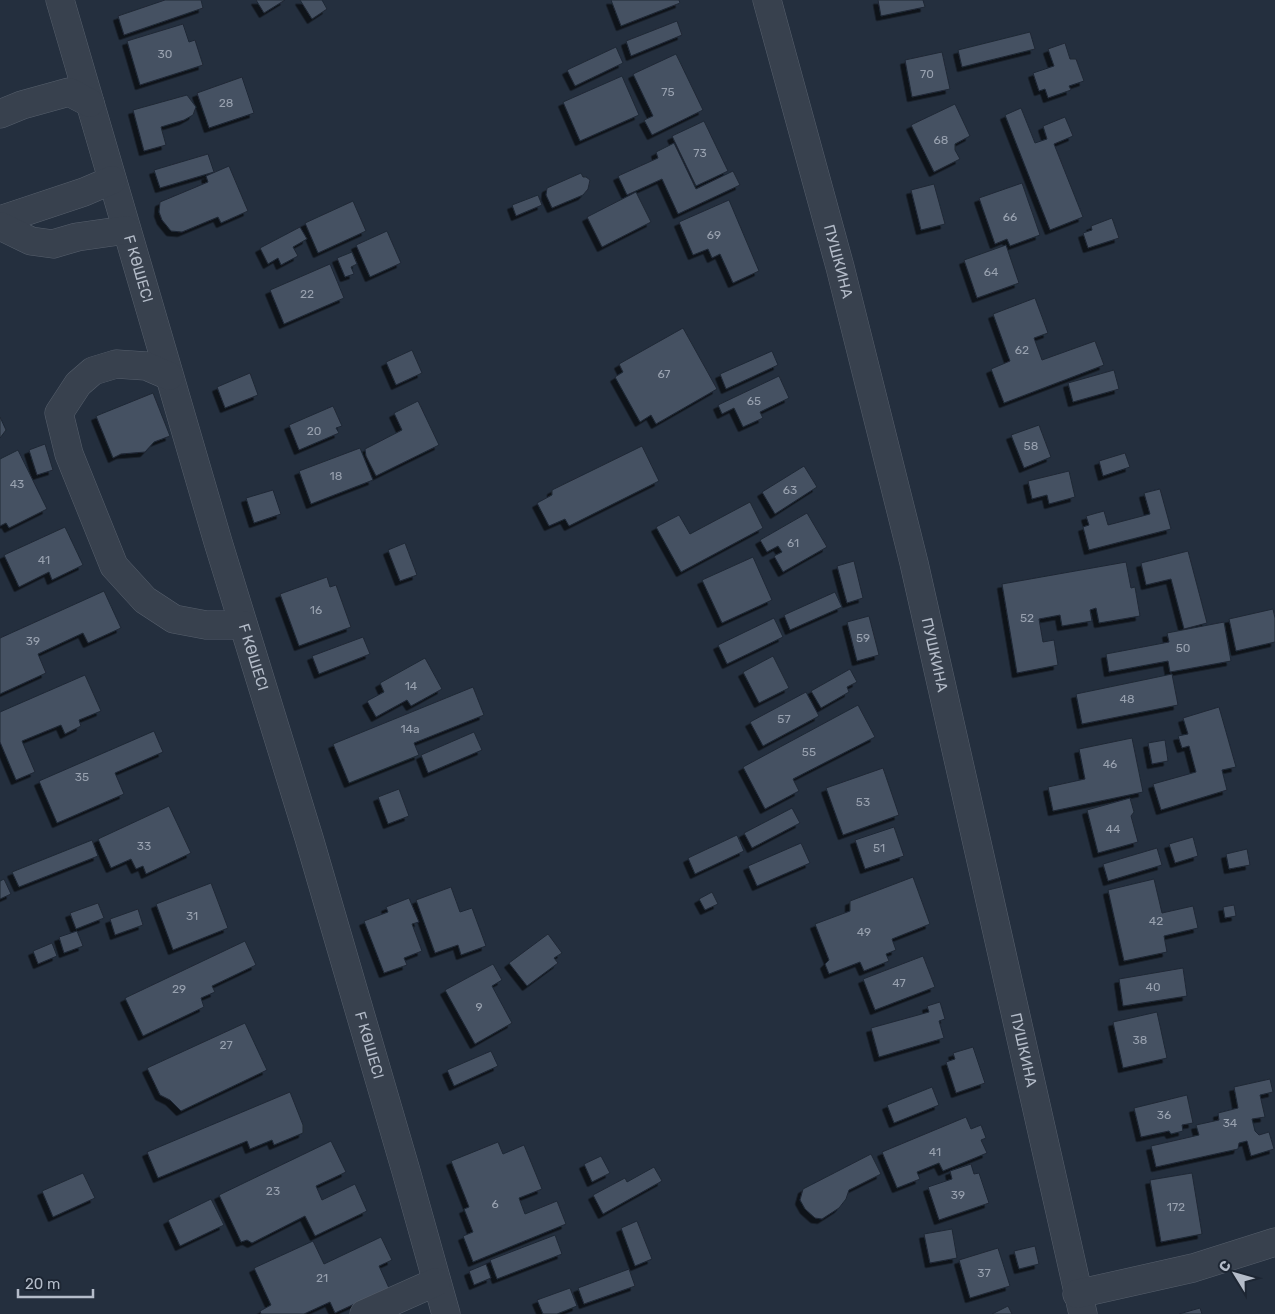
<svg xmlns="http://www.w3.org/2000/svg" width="1275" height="1314" font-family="Rubik,sans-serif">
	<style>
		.building { fill: #455162; stroke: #1f2835; filter: url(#shadow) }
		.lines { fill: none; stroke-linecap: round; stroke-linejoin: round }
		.minor-casing { stroke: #565f6c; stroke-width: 29 }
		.minor { stroke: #38414e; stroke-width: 28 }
		.labels { text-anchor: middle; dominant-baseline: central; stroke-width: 5; stroke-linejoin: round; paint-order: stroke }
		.number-label { font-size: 12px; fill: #98a1af }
		.street-label { font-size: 15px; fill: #b4bcc9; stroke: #1d2633 }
	</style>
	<defs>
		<filter id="shadow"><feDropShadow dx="-4.5" dy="4.5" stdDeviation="0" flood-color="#0009"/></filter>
	</defs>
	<rect width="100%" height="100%" fill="#242f3e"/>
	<!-- building -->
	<g class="building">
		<path d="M 165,0 L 201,0 L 203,8 L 124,35 L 118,16 Z"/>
		<path d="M 256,0 L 285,0 L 264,13 Z"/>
		<path d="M 300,0 L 322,0 L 327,9 L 312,19 Z"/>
		<path d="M 611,0 L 679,0 L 680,3 L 621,26 Z"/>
		<path d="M 878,0 L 923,0 L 925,7 L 881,16 Z"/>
		<path d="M 677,21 L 682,35 L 631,56 L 626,41 Z"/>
		<path d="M 183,24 L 189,42 L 195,40 L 203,65 L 140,85 L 127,41 Z"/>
		<path d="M 1030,32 L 1035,49 L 962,67 L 958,50 Z"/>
		<path d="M 1065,43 L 1070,59 L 1076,59 L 1084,81 L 1069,86 L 1071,90 L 1048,98 L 1045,89 L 1039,91 L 1033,73 L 1054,66 L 1048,49 Z"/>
		<path d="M 616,47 L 623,63 L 575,86 L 567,70 Z"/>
		<path d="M 942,52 L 950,89 L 912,97 L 905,60 Z"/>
		<path d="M 676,54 L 703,110 L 652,135 L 644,120 L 653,116 L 633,74 Z"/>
		<path d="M 622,76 L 639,115 L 580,141 L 563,102 Z"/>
		<path d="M 242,77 L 254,113 L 209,128 L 197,93 Z"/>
		<path d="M 187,95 L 196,107 L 193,115 L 184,120 L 161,127 L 166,145 L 144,151 L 133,110 Z"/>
		<path d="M 955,104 L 970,136 L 955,144 L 955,150 L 960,159 L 934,172 L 911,125 Z"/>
		<path d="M 1021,108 L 1035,143 L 1047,139 L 1043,126 L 1065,117 L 1073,136 L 1054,144 L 1083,217 L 1050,230 L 1005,115 Z"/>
		<path d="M 704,121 L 728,171 L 696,186 L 672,136 Z"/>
		<path d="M 674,143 L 696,189 L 733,171 L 740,185 L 678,214 L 662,179 L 627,195 L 618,176 L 658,158 L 656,152 Z"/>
		<path d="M 208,154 L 214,172 L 160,188 L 154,170 Z"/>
		<path d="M 229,166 L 248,211 L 221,223 L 218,217 L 182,232 L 171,231 L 162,220 L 159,212 L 160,202 L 208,182 L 206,176 Z"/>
		<path d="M 581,173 L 583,177 L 586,177 L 590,180 L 588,189 L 583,195 L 552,208 L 546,195 L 547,188 Z"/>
		<path d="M 1022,183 L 1040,235 L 1010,246 L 1007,239 L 995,244 L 979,198 Z"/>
		<path d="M 934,184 L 945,224 L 921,230 L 911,190 Z"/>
		<path d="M 636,192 L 651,222 L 602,247 L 587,217 Z"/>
		<path d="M 538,195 L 542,205 L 516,216 L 512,205 Z"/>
		<path d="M 729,200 L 759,271 L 733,283 L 720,254 L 712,258 L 708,249 L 693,255 L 679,222 Z"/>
		<path d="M 353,201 L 366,231 L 318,253 L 305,223 Z"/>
		<path d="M 1112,218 L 1119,238 L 1088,248 L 1083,233 L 1092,230 L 1091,226 Z"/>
		<path d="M 300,227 L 307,239 L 293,247 L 298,256 L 281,265 L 278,258 L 268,264 L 260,248 Z"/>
		<path d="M 387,231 L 401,263 L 370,277 L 356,245 Z"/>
		<path d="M 1006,245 L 1019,283 L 977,298 L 964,260 Z"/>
		<path d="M 352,252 L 357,264 L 351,267 L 354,274 L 345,277 L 337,258 Z"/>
		<path d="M 330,264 L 344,298 L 284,324 L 270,290 Z"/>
		<path d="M 1035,298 L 1048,333 L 1034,338 L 1042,360 L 1095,341 L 1104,365 L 1004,403 L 991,369 L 1010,361 L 993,314 Z"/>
		<path d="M 683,328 L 717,389 L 656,424 L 651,415 L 640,422 L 615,377 L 623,372 L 619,364 Z"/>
		<path d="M 412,350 L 422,373 L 396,385 L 386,362 Z"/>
		<path d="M 772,351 L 778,365 L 726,389 L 720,374 Z"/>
		<path d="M 1114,370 L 1119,389 L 1073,402 L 1068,383 Z"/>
		<path d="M 250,373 L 258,395 L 225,408 L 217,387 Z"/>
		<path d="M 779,376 L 789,398 L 760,412 L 763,418 L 743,427 L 734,408 L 722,414 L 718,405 Z"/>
		<path d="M 153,393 L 170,436 L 154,442 L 145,452 L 121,454 L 113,458 L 96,416 Z"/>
		<path d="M 418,401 L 439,445 L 376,476 L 366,456 L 365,449 L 402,430 L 394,413 Z"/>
		<path d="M 333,406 L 342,426 L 336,428 L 339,433 L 299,450 L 289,425 Z"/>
		<path d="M 0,417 L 6,430 L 0,438 Z"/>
		<path d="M 1039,425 L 1051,457 L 1024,468 L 1011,435 Z"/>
		<path d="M 45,444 L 53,470 L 37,475 L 29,450 Z"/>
		<path d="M 642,446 L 659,481 L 569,526 L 565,519 L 549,526 L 537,503 L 552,495 L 552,490 Z"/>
		<path d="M 360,448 L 373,480 L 311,504 L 299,471 Z"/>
		<path d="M 18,450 L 47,509 L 9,528 L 6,523 L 0,526 L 0,459 Z"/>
		<path d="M 1125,453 L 1130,467 L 1103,476 L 1099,461 Z"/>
		<path d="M 804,466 L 817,487 L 775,514 L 762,492 Z"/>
		<path d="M 1069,471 L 1075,497 L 1049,504 L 1047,495 L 1032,499 L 1028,481 Z"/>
		<path d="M 1160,489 L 1171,529 L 1089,550 L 1083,527 L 1089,525 L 1086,516 L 1104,511 L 1108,525 L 1150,514 L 1144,493 Z"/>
		<path d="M 273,490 L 281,514 L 254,523 L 246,498 Z"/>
		<path d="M 750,502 L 763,528 L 681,572 L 656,527 L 679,515 L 690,534 Z"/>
		<path d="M 807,513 L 827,547 L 783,572 L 774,556 L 782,552 L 778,546 L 767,552 L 760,540 Z"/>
		<path d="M 65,527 L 83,565 L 52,580 L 49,572 L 19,587 L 4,555 Z"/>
		<path d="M 405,543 L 417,575 L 400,581 L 388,550 Z"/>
		<path d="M 1188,551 L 1207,623 L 1184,629 L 1171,579 L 1146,585 L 1141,563 Z"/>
		<path d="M 753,557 L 772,600 L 722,623 L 702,580 Z"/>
		<path d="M 854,561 L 863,598 L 847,603 L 837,566 Z"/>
		<path d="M 1126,562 L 1131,588 L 1135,587 L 1140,616 L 1099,623 L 1096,608 L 1090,610 L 1092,621 L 1062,626 L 1060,615 L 1039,619 L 1043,642 L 1054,640 L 1058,665 L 1017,673 L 1002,584 Z"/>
		<path d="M 327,577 L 330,587 L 336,585 L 351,627 L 299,646 L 280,594 Z"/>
		<path d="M 104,591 L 121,628 L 88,643 L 83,633 L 38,654 L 46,673 L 0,694 L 0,638 Z"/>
		<path d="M 835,592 L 842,607 L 790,630 L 784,615 Z"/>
		<path d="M 1273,609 L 1275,618 L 1275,642 L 1236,651 L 1229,619 Z"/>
		<path d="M 869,616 L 879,655 L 857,661 L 847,622 Z"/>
		<path d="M 774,618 L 783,637 L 727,664 L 718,645 Z"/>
		<path d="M 1224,622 L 1231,661 L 1170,672 L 1168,661 L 1109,672 L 1106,654 L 1169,642 L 1167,633 Z"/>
		<path d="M 363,637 L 370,654 L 319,674 L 312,656 Z"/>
		<path d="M 773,656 L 789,688 L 759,703 L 743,672 Z"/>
		<path d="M 425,658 L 442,689 L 411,706 L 407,700 L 376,717 L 367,701 L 384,692 L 380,683 Z"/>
		<path d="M 850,669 L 857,682 L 847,687 L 849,692 L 821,708 L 811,691 Z"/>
		<path d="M 1172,674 L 1178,705 L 1082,724 L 1076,694 Z"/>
		<path d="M 85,675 L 101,711 L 79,720 L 81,726 L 65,734 L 61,725 L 22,741 L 35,772 L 16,780 L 0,742 L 0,712 Z"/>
		<path d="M 473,687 L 484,715 L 414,743 L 419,755 L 349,783 L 333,744 Z"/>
		<path d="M 806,692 L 819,716 L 763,746 L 750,722 Z"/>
		<path d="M 858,705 L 875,737 L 793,779 L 799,791 L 765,809 L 743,767 Z"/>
		<path d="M 1219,707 L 1236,767 L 1222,770 L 1227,790 L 1161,810 L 1153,784 L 1196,772 L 1189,746 L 1182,748 L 1178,736 L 1188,734 L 1183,718 Z"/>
		<path d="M 154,731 L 163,752 L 115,773 L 124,794 L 57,823 L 39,781 Z"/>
		<path d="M 474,732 L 482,750 L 428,773 L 421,755 Z"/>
		<path d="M 1132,738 L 1143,792 L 1053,811 L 1048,787 L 1085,779 L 1079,749 Z"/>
		<path d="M 1165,740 L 1168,761 L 1152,764 L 1148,743 Z"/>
		<path d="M 883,768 L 899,815 L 843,835 L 826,788 Z"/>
		<path d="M 399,789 L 409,816 L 388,824 L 378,797 Z"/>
		<path d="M 1130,798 L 1134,812 L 1131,816 L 1138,842 L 1098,853 L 1087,810 Z"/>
		<path d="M 169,806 L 191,853 L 146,874 L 143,866 L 136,869 L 131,859 L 111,868 L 98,839 Z"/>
		<path d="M 792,808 L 800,823 L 752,848 L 744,833 Z"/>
		<path d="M 894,827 L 904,856 L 865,869 L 855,840 Z"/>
		<path d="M 737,835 L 744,851 L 695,874 L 688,858 Z"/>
		<path d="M 1193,837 L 1198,856 L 1175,863 L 1169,844 Z"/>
		<path d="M 92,840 L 98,856 L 19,887 L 12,872 Z"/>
		<path d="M 801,843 L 810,863 L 757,886 L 748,866 Z"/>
		<path d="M 1157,848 L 1162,865 L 1108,881 L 1103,864 Z"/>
		<path d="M 1247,849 L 1250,865 L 1229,869 L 1226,854 Z"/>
		<path d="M 913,877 L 930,924 L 892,939 L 896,950 L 886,954 L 889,961 L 864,971 L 860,962 L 829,974 L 825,964 L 829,960 L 815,924 L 850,911 L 850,901 Z"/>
		<path d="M 4,879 L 11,894 L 0,899 L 0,881 Z"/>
		<path d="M 1154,879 L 1162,913 L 1193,906 L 1198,928 L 1164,936 L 1167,952 L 1124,961 L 1108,890 Z"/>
		<path d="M 211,883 L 228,928 L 173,950 L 156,904 Z"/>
		<path d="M 451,887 L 460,912 L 472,908 L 486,946 L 461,955 L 458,945 L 435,953 L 416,900 Z"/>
		<path d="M 712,892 L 718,904 L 705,910 L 699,899 Z"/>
		<path d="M 409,898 L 419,922 L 412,924 L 422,951 L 404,958 L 407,965 L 384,973 L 364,921 L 388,912 L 386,907 Z"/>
		<path d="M 98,903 L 104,918 L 76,929 L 70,913 Z"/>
		<path d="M 1234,905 L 1236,916 L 1225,918 L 1223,907 Z"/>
		<path d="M 138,909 L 143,925 L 115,935 L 110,919 Z"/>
		<path d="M 77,931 L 83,946 L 64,953 L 59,937 Z"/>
		<path d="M 548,934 L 562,953 L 554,958 L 558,963 L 527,986 L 509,963 Z"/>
		<path d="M 245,941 L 256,965 L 212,986 L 215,992 L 201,998 L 204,1007 L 143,1036 L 125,998 Z"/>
		<path d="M 52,943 L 57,956 L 38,964 L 33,951 Z"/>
		<path d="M 923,956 L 935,987 L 875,1010 L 863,979 Z"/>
		<path d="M 493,964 L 502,980 L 492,986 L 512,1023 L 475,1044 L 445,990 Z"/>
		<path d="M 1183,968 L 1187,996 L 1123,1006 L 1119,979 Z"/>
		<path d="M 940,1002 L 945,1019 L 939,1021 L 944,1038 L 879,1057 L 871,1028 L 929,1012 L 927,1006 Z"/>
		<path d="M 1157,1012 L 1167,1058 L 1123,1068 L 1113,1022 Z"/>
		<path d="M 245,1023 L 267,1070 L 181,1111 L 170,1100 L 160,1095 L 147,1068 Z"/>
		<path d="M 973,1047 L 985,1083 L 956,1093 L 946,1062 L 955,1059 L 953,1053 Z"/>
		<path d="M 491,1051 L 498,1066 L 454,1086 L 447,1070 Z"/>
		<path d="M 1270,1079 L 1273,1092 L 1260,1095 L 1265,1117 L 1252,1119 L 1255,1131 L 1259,1135 L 1269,1132 L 1274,1149 L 1251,1156 L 1247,1141 L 1239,1143 L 1238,1149 L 1156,1167 L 1151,1146 L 1199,1135 L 1196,1125 L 1219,1120 L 1218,1113 L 1238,1108 L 1234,1087 Z"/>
		<path d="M 932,1087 L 939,1105 L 894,1123 L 887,1105 Z"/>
		<path d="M 290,1092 L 303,1125 L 303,1133 L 274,1145 L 272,1140 L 250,1149 L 247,1141 L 158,1178 L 147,1152 Z"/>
		<path d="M 1187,1095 L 1193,1123 L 1182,1125 L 1183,1131 L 1171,1134 L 1169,1131 L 1141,1137 L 1134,1108 Z"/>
		<path d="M 966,1117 L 971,1129 L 981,1125 L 986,1138 L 981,1140 L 987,1153 L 943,1171 L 939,1163 L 917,1172 L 920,1179 L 897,1188 L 882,1152 Z"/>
		<path d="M 331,1141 L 346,1172 L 316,1186 L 322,1200 L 355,1184 L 367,1211 L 315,1236 L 305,1216 L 252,1243 L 247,1240 L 241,1242 L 219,1195 Z"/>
		<path d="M 498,1142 L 503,1154 L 524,1145 L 542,1189 L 519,1198 L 525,1214 L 557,1201 L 566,1224 L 473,1262 L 463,1236 L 473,1232 L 464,1209 L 469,1207 L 451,1161 Z"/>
		<path d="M 871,1154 L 881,1174 L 849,1190 L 846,1199 L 839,1208 L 822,1219 L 815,1218 L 805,1209 L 800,1200 L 803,1189 Z"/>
		<path d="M 601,1156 L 610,1173 L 592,1182 L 584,1164 Z"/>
		<path d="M 971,1164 L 974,1174 L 979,1173 L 989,1203 L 939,1220 L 928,1187 L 952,1179 L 950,1171 Z"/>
		<path d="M 654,1167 L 662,1181 L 603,1214 L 593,1195 L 625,1178 L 627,1182 Z"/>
		<path d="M 83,1173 L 95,1198 L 53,1217 L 42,1191 Z"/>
		<path d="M 1192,1173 L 1202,1234 L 1161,1242 L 1150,1180 Z"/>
		<path d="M 211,1199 L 224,1225 L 180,1246 L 168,1220 Z"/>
		<path d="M 637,1221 L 652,1259 L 635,1266 L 621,1228 Z"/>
		<path d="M 952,1229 L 957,1258 L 930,1263 L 924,1234 Z"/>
		<path d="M 555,1235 L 562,1254 L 497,1279 L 490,1260 Z"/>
		<path d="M 381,1237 L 392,1260 L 379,1266 L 389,1288 L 335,1313 L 330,1302 L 304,1314 L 261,1314 L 260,1311 L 271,1305 L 254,1268 L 313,1241 L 324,1264 Z"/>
		<path d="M 1035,1246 L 1039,1264 L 1019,1269 L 1014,1251 Z"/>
		<path d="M 998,1248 L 1010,1286 L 970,1298 L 959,1260 Z"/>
		<path d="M 486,1264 L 491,1278 L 474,1285 L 469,1271 Z"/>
		<path d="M 629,1269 L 635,1286 L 584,1304 L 578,1288 Z"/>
		<path d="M 570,1288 L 577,1306 L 557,1314 L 543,1314 L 537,1300 Z"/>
		<path d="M 1008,1306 L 1012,1314 L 992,1314 Z"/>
		<path d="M 1200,1308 L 1202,1314 L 1179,1314 Z"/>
	</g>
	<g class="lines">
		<defs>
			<g id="minor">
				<path id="s1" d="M 60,0 L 218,542 L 309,838 L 406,1171 L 446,1314"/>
				<path id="s2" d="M 767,0 L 840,267 L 914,563 L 1083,1314"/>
				<path d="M 0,114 L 22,105 L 69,92 L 90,103"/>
				<path d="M 0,220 L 84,192 L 112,180"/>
				<path d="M 0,226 L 31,241 L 53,244 L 77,237 L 126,230"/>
				<path d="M 169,376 L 146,366 L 116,364 L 93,371 L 78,384 L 59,413 L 69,454 L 114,566 L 145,600 L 174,619 L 206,625 L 243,625"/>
				<path d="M 1077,1294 L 1193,1268 L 1275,1242"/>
				<path d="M 364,1314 L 436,1282"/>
			</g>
		</defs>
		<!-- minor casing -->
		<use href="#minor" class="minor-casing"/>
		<!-- minor -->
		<use href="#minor" class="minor"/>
	</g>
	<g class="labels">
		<!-- number labels -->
		<g class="number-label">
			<text x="165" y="54">30</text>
			<text x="927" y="74">70</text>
			<text x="668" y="92">75</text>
			<text x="226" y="103">28</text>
			<text x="941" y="140">68</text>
			<text x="700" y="153">73</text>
			<text x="1010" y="217">66</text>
			<text x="714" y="235">69</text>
			<text x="991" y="272">64</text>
			<text x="307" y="294">22</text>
			<text x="1022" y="350">62</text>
			<text x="664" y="374">67</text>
			<text x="754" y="401">65</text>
			<text x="314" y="431">20</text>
			<text x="1031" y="446">58</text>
			<text x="336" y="476">18</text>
			<text x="17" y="484">43</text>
			<text x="790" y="490">63</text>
			<text x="793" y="543">61</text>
			<text x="44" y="560">41</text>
			<text x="316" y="610">16</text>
			<text x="1027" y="618">52</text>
			<text x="863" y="638">59</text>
			<text x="33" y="641">39</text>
			<text x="1183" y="648">50</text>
			<text x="411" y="686">14</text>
			<text x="1127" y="699">48</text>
			<text x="784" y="719">57</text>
			<text x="410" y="729">14а</text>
			<text x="809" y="752">55</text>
			<text x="1110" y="764">46</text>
			<text x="82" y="777">35</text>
			<text x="863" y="802">53</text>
			<text x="1113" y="829">44</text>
			<text x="144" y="846">33</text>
			<text x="879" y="848">51</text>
			<text x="192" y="916">31</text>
			<text x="1156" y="921">42</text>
			<text x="864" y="932">49</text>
			<text x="899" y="983">47</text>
			<text x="1153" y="987">40</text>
			<text x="179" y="989">29</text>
			<text x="479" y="1007">9</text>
			<text x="1140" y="1040">38</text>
			<text x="226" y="1045">27</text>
			<text x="1164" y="1115">36</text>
			<text x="1230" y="1123">34</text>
			<text x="935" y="1152">41</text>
			<text x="273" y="1191">23</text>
			<text x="958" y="1195">39</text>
			<text x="495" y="1204">6</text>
			<text x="1176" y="1207">172</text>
			<text x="984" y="1273">37</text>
			<text x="322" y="1278">21</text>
		</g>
		<!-- street labels -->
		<g class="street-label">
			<text stroke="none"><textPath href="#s2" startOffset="271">ПУШКИНА</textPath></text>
			<text stroke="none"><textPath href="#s1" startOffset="280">F КӨШЕСІ</textPath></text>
			<text stroke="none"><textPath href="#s2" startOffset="676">ПУШКИНА</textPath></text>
			<text stroke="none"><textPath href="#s1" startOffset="685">F КӨШЕСІ</textPath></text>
			<text stroke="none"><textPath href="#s1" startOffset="1090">F КӨШЕСІ</textPath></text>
			<text stroke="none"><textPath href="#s2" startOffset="1081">ПУШКИНА</textPath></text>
		</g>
	</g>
	<!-- north arrow -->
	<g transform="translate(1235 1274) rotate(307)" stroke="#1d2633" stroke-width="4" paint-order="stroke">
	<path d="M0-4L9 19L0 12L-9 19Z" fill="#b4bcc9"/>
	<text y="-8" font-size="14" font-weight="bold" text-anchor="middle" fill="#b4bcc9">С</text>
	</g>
	<!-- scale -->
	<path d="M18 1289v8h75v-8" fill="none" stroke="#b4bcc9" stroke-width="2.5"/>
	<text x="25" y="1289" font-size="15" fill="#b4bcc9" stroke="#1d2633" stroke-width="4" paint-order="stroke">20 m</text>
</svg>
